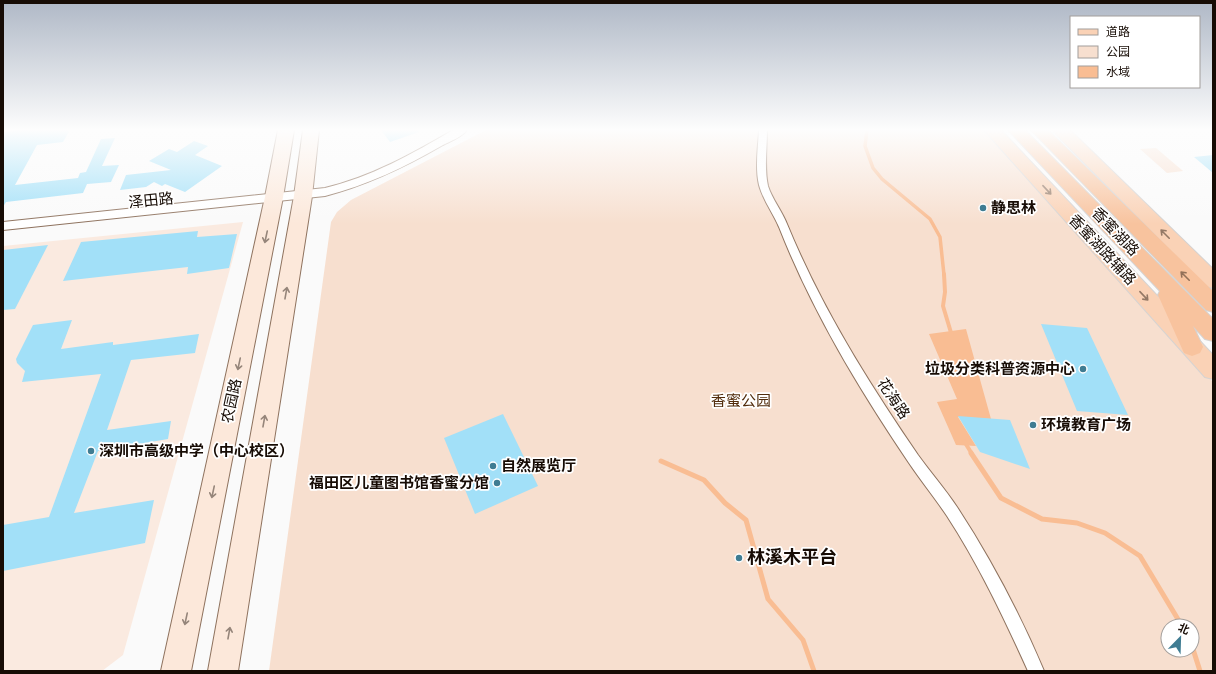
<svg xmlns="http://www.w3.org/2000/svg" width="1216" height="674" font-family="'Alegreya Sans','Noto Sans SC',sans-serif">
	<style>
		.built { fill: #faeae0 }
		.green { fill: #f7dfcf; fill-rule: evenodd }
		.water { fill: #f9bd93 }
		.lines { fill: none; stroke-linecap: round; stroke-linejoin: round }
		.stream-far2 { stroke: #f9bd93; stroke-width: 3.5 }
		.stream-far1 { stroke: #f9bd93; stroke-width: 4 }
		.stream { stroke: #f9bd93; stroke-width: 5 }
		.building { fill: #a2e0f8 }
		.pedestrian-casing { stroke: #8e725e; stroke-width: 2 }
		.minor-casing { stroke: #8e725e; stroke-width: 2 }
		.secondary-casing { stroke: #8e725e; stroke-width: 2 }
		.primary-casing { stroke: #d5d3d2; stroke-width: 2 }
		.trunk-casing { stroke: #d5d3d2; stroke-width: 2 }
		.pedestrian { fill: #fff; fill-rule: evenodd }
		.minor { fill: #fff; fill-rule: evenodd }
		.secondary { fill: #fce8da; fill-rule: evenodd }
		.primary { fill: #fad2b6; fill-rule: evenodd }
		.trunk { fill: #f8c39e; fill-rule: evenodd }
		.oneway { stroke: #947966 }
		.oneway2 { stroke: #95857a }
		.oneway3 { stroke: #937159 }
		.poi-dot { fill: #3f7c92; stroke: #fff; stroke-width: 1.5 }
		.labels { text-anchor: middle; dominant-baseline: central; stroke-width: 3.5; stroke-linejoin: round; paint-order: stroke }
		.street-label { font-size: 15px; fill: #170c05; stroke: #fff }
		.poi-label { font-size: 15px; font-weight: bold; fill: #170c05; stroke: #fff; text-anchor: start }
		.park-label { font-size: 15px; fill: #522c0c; stroke: #fff }
		.near-poi-label { font-size: 18px; font-weight: bold; fill: #170c05; stroke: #fff; text-anchor: start }
	</style>
	<rect width="100%" height="100%" fill="#fafafa"/>
	<!-- built -->
	<path class="built" d="M 243,222 L 123,655 L 102,671 L 3,671 L 3,246 Z"/>
	<!-- green -->
	<g class="green">
		<path d="M 486,130 L 986,130 L 1213,382 L 1213,671 L 269,671 L 331,222 L 337,212 L 351,200 ZM 1168,626 L 1192,626 L 1192,650 L 1168,650 Z"/>
		<path d="M 1156,148 L 1183,171 L 1167,173 L 1140,149 Z"/>
	</g>
	<!-- water -->
	<path class="water" d="M 966,329 L 991,419 L 958,417 L 976,446 L 956,445 L 937,402 L 957,399 L 929,334 Z"/>
	<g class="lines">
		<!-- stream-far2 -->
		<path class="stream-far2" d="M 867,130 L 865,146 L 873,168 L 882,179 L 930,219 L 940,237 L 944,275"/>
		<!-- stream-far1 -->
		<g class="stream-far1">
			<path d="M 944,274 L 945,292 L 943,306 L 952,336"/>
			<path d="M 964,441 L 972,454"/>
		</g>
		<!-- stream -->
		<g class="stream">
			<path d="M 971,453 L 1001,498 L 1042,519 L 1077,523 L 1105,533 L 1140,556 L 1182,626"/>
			<path d="M 661,461 L 704,480 L 725,503 L 746,520 L 768,599 L 803,640 L 814,671"/>
			<path d="M 1192,646 L 1200,671"/>
		</g>
	</g>
	<!-- building -->
	<g class="building">
		<path d="M 23,130 L 70,130 L 63,142 L 37,145 L 15,185 L 78,178 L 80,173 L 86,172 L 101,139 L 115,138 L 102,166 L 119,165 L 111,182 L 87,184 L 83,193 L 6,202 L 3,207 L 3,132 Z"/>
		<path d="M 381,130 L 419,130 L 419,132 L 390,142 Z"/>
		<path d="M 194,141 L 208,146 L 195,155 L 222,166 L 185,192 L 165,184 L 162,186 L 154,182 L 146,187 L 120,190 L 126,175 L 171,170 L 149,161 L 169,149 L 177,152 Z"/>
		<path d="M 1213,155 L 1213,173 L 1194,157 Z"/>
		<path d="M 198,231 L 197,237 L 237,234 L 229,268 L 187,274 L 188,267 L 63,281 L 81,242 Z"/>
		<path d="M 48,245 L 15,309 L 3,310 L 3,250 Z"/>
		<path d="M 72,320 L 61,349 L 113,342 L 113,345 L 199,334 L 195,353 L 131,360 L 107,430 L 171,421 L 168,439 L 98,451 L 74,513 L 154,500 L 145,543 L 3,571 L 3,525 L 49,517 L 101,374 L 22,382 L 25,371 L 17,363 L 16,359 L 33,325 Z"/>
		<path d="M 1041,324 L 1087,328 L 1128,415 L 1077,411 Z"/>
		<path d="M 503,414 L 538,486 L 475,514 L 444,438 Z"/>
		<path d="M 958,416 L 1010,420 L 1030,469 L 980,452 Z"/>
	</g>
	<g class="lines">
		<defs>
			<path id="pedestrian" d="M 759,130 L 767,130 C 767,148 764,168 768,186 C 772,199 782,211 787,224 C 821,307 868,382 918,455 C 931,473 945,489 957,507 C 991,559 1020,614 1044,671 L 1028,671 C 1004,618 979,565 947,516 C 935,498 921,481 909,463 C 859,389 812,311 779,227 C 773,213 763,200 759,185 C 755,168 758,148 759,130 Z"/>
			<path id="minor" d="M 453,130 L 467,130 C 462,137 451,141 443,145 C 405,167 368,185 325,196 L 3,230 L 3,222 L 325,188 C 371,177 412,154 453,130 Z"/>
			<g id="secondary">
				<path d="M 278,130 L 294,130 L 283,197 L 191,671 L 161,671 L 265,197 Z"/>
				<path d="M 303,130 L 319,130 L 312,196 L 238,671 L 208,671 L 294,196 Z"/>
			</g>
			<g id="primary">
				<path d="M 984,130 L 1001,130 L 1213,355 L 1213,379 L 1205,377 Z"/>
				<path d="M 1052,130 L 1070,130 L 1213,269 L 1213,288 L 1206,286 Z"/>
			</g>
			<g id="trunk">
				<path d="M 1008,130 L 1025,130 L 1213,319 L 1213,341 L 1205,339 L 1193,326 L 1203,347 L 1200,353 L 1192,356 L 1184,353 L 1158,295 L 1160,291 Z"/>
				<path d="M 1031,130 L 1048,130 L 1213,291 L 1213,312 L 1206,310 Z"/>
			</g>
		</defs>
		<!-- pedestrian casing -->
		<use href="#pedestrian" class="pedestrian-casing"/>
		<!-- minor casing -->
		<use href="#minor" class="minor-casing"/>
		<!-- secondary casing -->
		<use href="#secondary" class="secondary-casing"/>
		<!-- primary casing -->
		<use href="#primary" class="primary-casing"/>
		<!-- trunk casing -->
		<use href="#trunk" class="trunk-casing"/>
		<!-- pedestrian -->
		<use href="#pedestrian" class="pedestrian"/>
		<!-- minor -->
		<use href="#minor" class="minor"/>
		<!-- secondary -->
		<use href="#secondary" class="secondary"/>
		<!-- primary -->
		<use href="#primary" class="primary"/>
		<!-- trunk -->
		<use href="#trunk" class="trunk"/>
	</g>
	<!-- one-way arrows -->
	<defs><path id="oneway-shaft" d="M-6 0H5M1.5-3L5.5 0L1.5 3" fill="none" stroke-width="1.6" stroke-linecap="round" stroke-linejoin="round"/></defs>
	<g class="oneway">
		<use href="#oneway-shaft" transform="translate(1047 190) rotate(47)"/>
		<use href="#oneway-shaft" transform="translate(1165 234) rotate(-135)"/>
		<use href="#oneway-shaft" transform="translate(1144 296) rotate(47)"/>
	</g>
	<g class="oneway2">
		<use href="#oneway-shaft" transform="translate(266 237) rotate(102)"/>
		<use href="#oneway-shaft" transform="translate(286 293) rotate(-80)"/>
		<use href="#oneway-shaft" transform="translate(239 364) rotate(102)"/>
		<use href="#oneway-shaft" transform="translate(264 421) rotate(-80)"/>
		<use href="#oneway-shaft" transform="translate(213 492) rotate(102)"/>
		<use href="#oneway-shaft" transform="translate(186 619) rotate(102)"/>
		<use href="#oneway-shaft" transform="translate(229 633) rotate(-80)"/>
	</g>
	<use class="oneway3" href="#oneway-shaft" transform="translate(1185 276) rotate(-135)"/>
	<!-- sky -->
	<linearGradient id="sky" x2="0" y2="1"><stop stop-color="#afb8c6"/><stop offset="0.58" stop-color="#fdfdfd"/><stop offset="1" stop-color="#fdfdfd" stop-opacity="0"/></linearGradient>
	<rect width="1216" height="224" fill="url(#sky)"/>
	<!-- markers -->
	<g class="poi-dot">
		<circle cx="983" cy="208" r="4"/>
		<circle cx="1083" cy="369" r="4"/>
		<circle cx="1033" cy="425" r="4"/>
		<circle cx="91" cy="451" r="4"/>
		<circle cx="493" cy="466" r="4"/>
		<circle cx="497" cy="483" r="4"/>
		<circle cx="739" cy="558" r="4"/>
	</g>
	<g class="labels">
		<!-- street labels -->
		<g class="street-label">
			<text transform="translate(151 201) rotate(-6)">泽田路</text>
			<text transform="translate(1115 232) rotate(46)">香蜜湖路</text>
			<text transform="translate(1102 250) rotate(47)">香蜜湖路辅路</text>
			<text transform="translate(893 399) rotate(56)">花海路</text>
			<text transform="translate(232 401) rotate(-78)">农园路</text>
		</g>
		<!-- poi labels -->
		<g class="poi-label">
			<text x="991" y="208">静思林</text>
			<text x="1075" y="369" text-anchor="end">垃圾分类科普资源中心</text>
			<text x="1041" y="425">环境教育广场</text>
			<text x="99" y="451">深圳市高级中学（中心校区）</text>
			<text x="501" y="466">自然展览厅</text>
			<text x="489" y="483" text-anchor="end">福田区儿童图书馆香蜜分馆</text>
		</g>
		<!-- park labels -->
		<g class="park-label">
			<text x="741" y="401">香蜜公园</text>
		</g>
		<!-- near-poi labels -->
		<g class="near-poi-label">
			<text x="747" y="558">林溪木平台</text>
		</g>
	</g>
	<!-- border -->
	<rect width="1216" height="674" fill="none" stroke="#170c05" stroke-width="8"/>
	<!-- legend -->
	<rect x="1070" y="16" width="130" height="72" fill="#ffffff" stroke="#a29e9b"/>
	<rect x="1078" y="29" width="20" height="6" fill="#fad2b6" stroke="#a29e9b"/>
	<text x="1106" y="36" font-size="12" fill="#170c05">道路</text>
	<rect x="1078" y="46" width="20" height="12" fill="#f7dfcf" stroke="#a29e9b"/>
	<text x="1106" y="56" font-size="12" fill="#170c05">公园</text>
	<rect x="1078" y="66" width="20" height="12" fill="#f9bd93" stroke="#a29e9b"/>
	<text x="1106" y="76" font-size="12" fill="#170c05">水域</text>
	<!-- north arrow -->
	<g transform="translate(1180 638) rotate(23)"><circle r="19" fill="#ffffff" stroke="#a29e9b"/>
	<path d="M0-3L7 15L0 10L-7 15Z" fill="#3f7c92"/>
	<text y="-6" font-size="11" font-weight="bold" text-anchor="middle" fill="#170c05">北</text>
	</g>
</svg>
